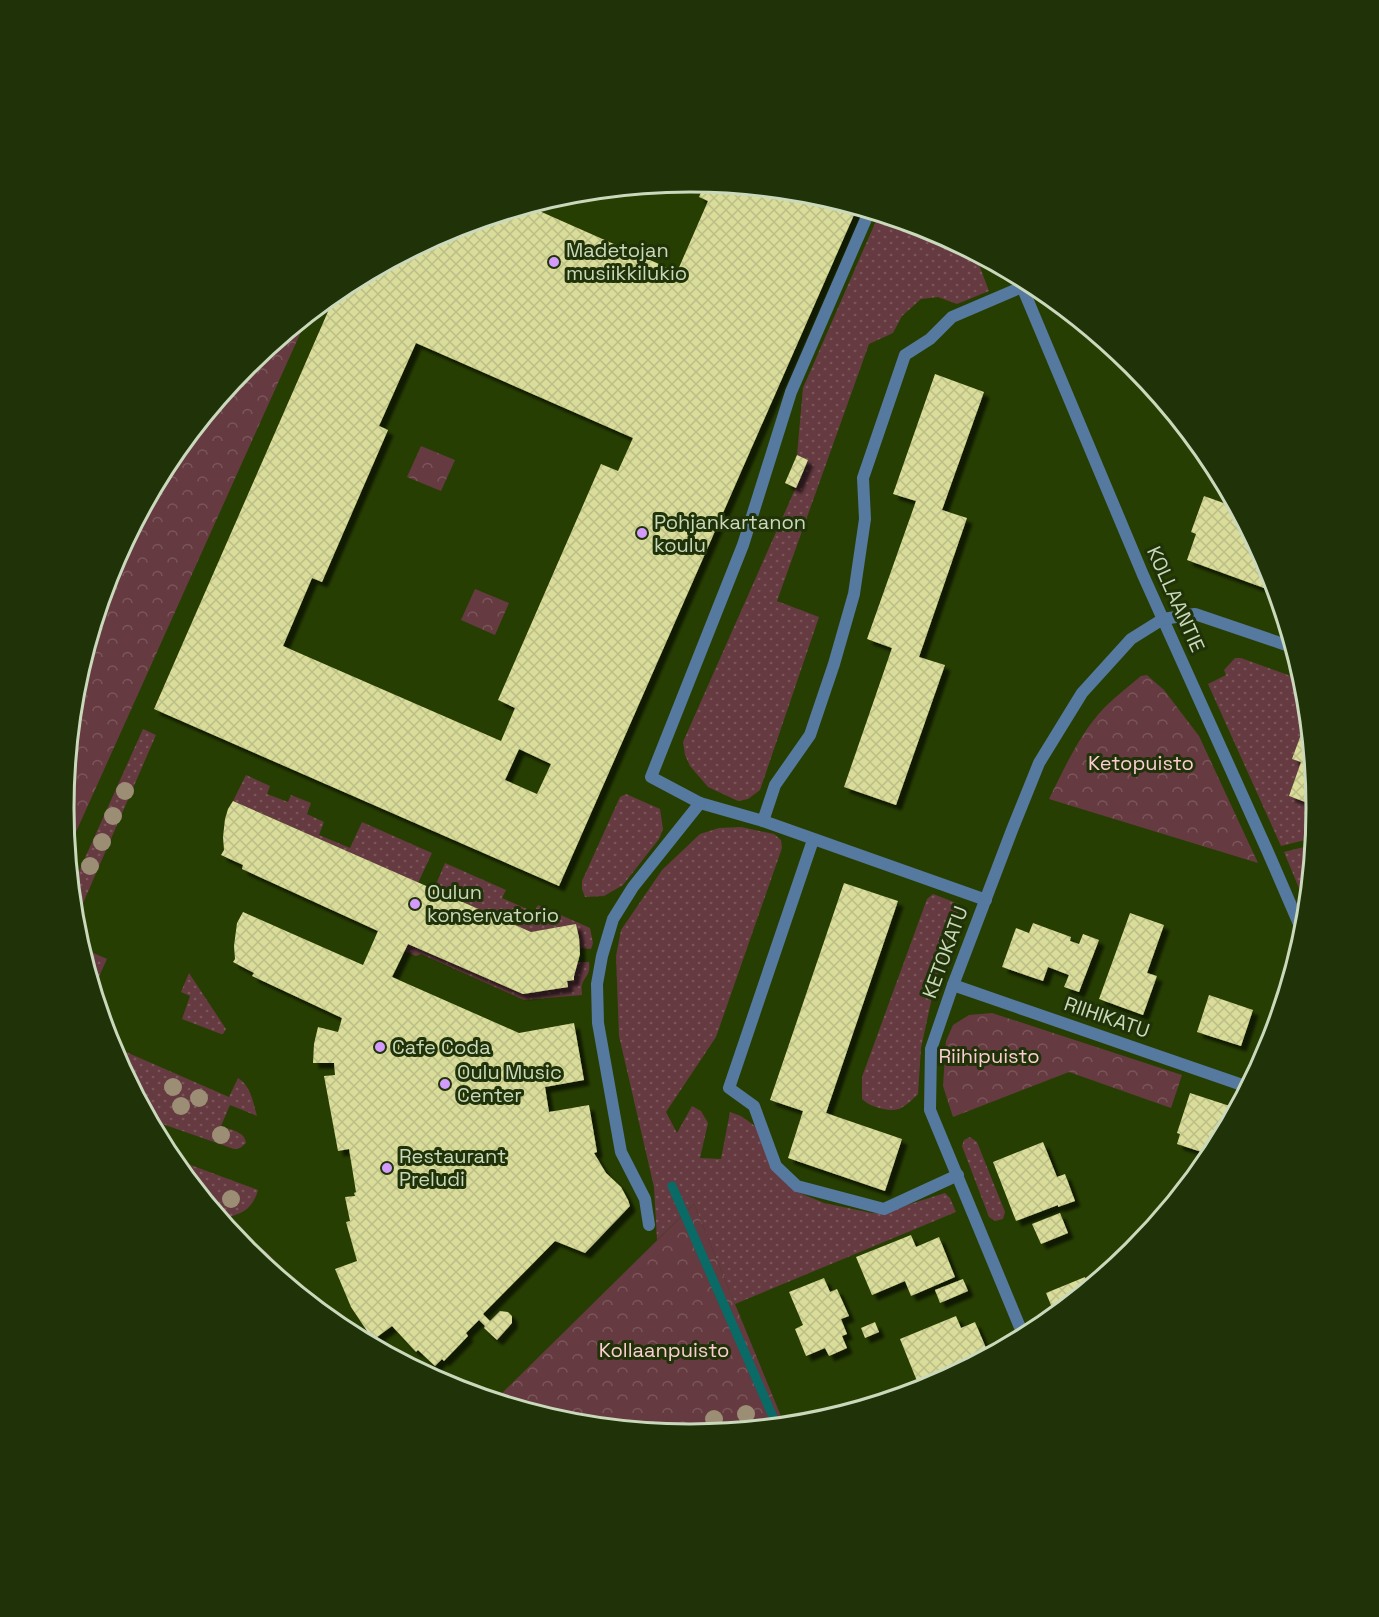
<svg xmlns="http://www.w3.org/2000/svg" width="1379" height="1617" font-family="'Space Grotesk',sans-serif">
	<style>
		.grass { fill: url(#grass-dots) }
		.park { fill: url(#park-crowns) }
		.lines { fill: none; stroke-linecap: round; stroke-linejoin: round }
		.stream { stroke: #0a6a66; stroke-width: 9 }
		.building { fill: url(#building-cross-hatch); fill-rule: evenodd; filter: url(#shadow) }
		.service { stroke: #55799f; stroke-width: 12 }
		.minor { stroke: #55799f; stroke-width: 12 }
		.tree { fill: #9c8d75 }
		.poi-dot { fill: #d39cfc; stroke: #203207; stroke-width: 2 }
		.labels { text-anchor: middle; dominant-baseline: central; stroke-width: 6; stroke-linejoin: round; paint-order: stroke }
		.poi-label { font-size: 20px; fill: #cad9bb; stroke: #203207; text-anchor: start }
		.street-label { font-size: 20px; fill: #cad9bb; stroke: #203207 }
		.park-label { font-size: 20px; fill: #fbced3; stroke: #203207 }
		.rim { fill: none; stroke: #cad9bb; stroke-width: 3 }
	</style>
	<defs>
		<pattern id="grass-dots" width="8" height="8" patternUnits="userSpaceOnUse" patternTransform="scale(1.5)"><rect width="8" height="8" fill="#653a41"/><path d="M2 2h.1M6 6h.1" fill="none" stroke="#7a565a" stroke-width="1.8" stroke-linecap="round"/></pattern>
		<pattern id="park-crowns" width="20" height="18" patternUnits="userSpaceOnUse" patternTransform="scale(1.5)"><rect width="20" height="18" fill="#653a41"/><path d="M2 6a3 3 0 1 1 6 0M12 15a3 3 0 1 1 6 0" fill="none" stroke="#7a565a"/></pattern>
		<pattern id="building-cross-hatch" width="8" height="8" patternUnits="userSpaceOnUse" patternTransform="scale(1.5)"><rect width="8" height="8" fill="#dadd99"/><path d="M0 0l8 8M0 8l8-8" fill="none" stroke="#bbbe86"/></pattern>
		<filter id="shadow"><feDropShadow dx="5.5" dy="5.5" stdDeviation="1.5" flood-color="#0009"/></filter>
	</defs>
	<rect width="100%" height="100%" fill="#273e02"/>
	<!-- grass -->
	<g class="grass">
		<path d="M 879,214 L 930,230 L 975,254 L 989,291 L 957,304 L 938,297 L 921,299 L 902,316 L 893,333 L 869,344 L 777,601 L 819,617 L 760,790 L 748,799 L 738,801 L 708,787 L 690,766 L 685,755 L 683,742 L 808,460 L 797,455 L 803,388 Z"/>
		<path d="M 1235,658 L 1241,658 L 1302,680 L 1304,687 L 1308,731 L 1303,729 L 1293,759 L 1301,762 L 1289,796 L 1316,806 L 1313,838 L 1281,846 L 1208,684 L 1226,675 L 1224,670 Z"/>
		<path d="M 143,729 L 156,735 L 74,924 L 71,889 Z"/>
		<path d="M 246,775 L 270,786 L 267,794 L 288,802 L 291,795 L 311,803 L 307,814 L 324,822 L 319,835 L 350,848 L 362,822 L 432,853 L 418,883 L 233,801 Z"/>
		<path d="M 626,794 L 660,809 L 663,829 L 659,839 L 623,885 L 604,896 L 585,897 L 582,889 L 582,881 L 620,797 Z"/>
		<path d="M 741,827 L 774,834 L 781,840 L 782,848 L 716,1037 L 666,1112 L 677,1133 L 692,1106 L 701,1111 L 708,1123 L 700,1158 L 721,1159 L 730,1112 L 741,1116 L 755,1126 L 764,1143 L 795,1191 L 824,1203 L 872,1213 L 885,1212 L 945,1193 L 950,1198 L 956,1212 L 735,1304 L 694,1204 L 657,1240 L 654,1187 L 619,1036 L 616,956 L 621,930 L 662,870 L 700,834 L 719,828 Z"/>
		<path d="M 1312,845 L 1306,905 L 1284,852 Z"/>
		<path d="M 445,863 L 506,890 L 502,898 L 534,912 L 538,905 L 590,928 L 593,943 L 591,949 L 580,948 L 579,938 L 576,925 L 531,932 L 434,889 Z"/>
		<path d="M 933,894 L 959,904 L 959,909 L 936,979 L 921,1048 L 918,1094 C 913,1099 906,1106 899,1109 C 888,1112 870,1107 862,1099 L 862,1077 L 927,899 Z"/>
		<path d="M 408,944 L 523,994 L 574,980 L 574,976 L 578,962 L 589,962 C 591,976 584,976 582,985 C 581,988 582,991 582,995 L 524,1000 L 421,954 L 416,956 L 404,951 Z"/>
		<path d="M 80,947 L 107,959 L 93,990 Z"/>
		<path d="M 189,973 L 226,1029 L 223,1034 L 221,1034 L 182,1019 L 190,996 L 181,992 Z"/>
		<path d="M 110,1045 L 229,1097 L 238,1078 C 251,1086 253,1102 257,1116 L 230,1105 L 221,1126 C 230,1130 245,1131 246,1143 L 240,1148 L 234,1149 L 148,1119 Z"/>
		<path d="M 970,1137 L 977,1142 L 1005,1212 L 1003,1219 L 995,1221 L 989,1217 L 962,1146 L 964,1140 Z"/>
		<path d="M 169,1157 L 258,1190 C 252,1211 240,1215 219,1219 Z"/>
		<path d="M 241,1244 C 268,1242 277,1265 288,1285 L 246,1251 Z"/>
	</g>
	<!-- park -->
	<g class="park">
		<path d="M 309,314 L 67,852 L 63,808 L 75,686 L 111,568 L 169,460 L 247,365 Z"/>
		<path d="M 421,446 L 455,460 L 441,491 L 407,477 Z"/>
		<path d="M 475,589 L 509,603 L 495,635 L 461,620 Z"/>
		<path d="M 1147,675 L 1164,690 L 1199,736 L 1258,863 L 1049,799 C 1064,769 1081,731 1105,707 C 1116,696 1129,686 1141,676 Z"/>
		<path d="M 992,1013 L 1182,1075 L 1171,1108 L 1069,1072 L 953,1117 L 943,1086 L 946,1041 L 953,1025 L 969,1015 Z"/>
		<path d="M 694,1204 L 785,1426 L 689,1435 L 567,1423 L 494,1401 Z"/>
	</g>
	<g class="lines">
		<!-- stream -->
		<path class="stream" d="M 672,1186 L 777,1426"/>
	</g>
	<!-- building -->
	<g class="building">
		<path d="M 705,183 L 812,194 L 857,208 L 559,886 L 154,709 L 337,291 L 450,230 L 528,206 L 677,272 L 708,201 L 699,197 ZM 416,343 L 633,438 L 618,471 L 601,464 L 498,700 L 515,708 L 501,741 L 283,646 L 312,578 L 322,582 L 388,430 L 379,426 ZM 519,749 L 551,764 L 537,794 L 505,780 Z"/>
		<path d="M 935,374 L 984,392 L 942,510 L 967,518 L 919,657 L 945,665 L 896,805 L 844,787 L 892,648 L 867,639 L 916,501 L 893,494 Z"/>
		<path d="M 797,455 L 808,460 L 796,488 L 785,483 Z"/>
		<path d="M 1204,496 L 1235,507 L 1268,569 L 1275,592 L 1187,560 L 1196,534 L 1191,532 Z"/>
		<path d="M 1303,729 L 1308,731 L 1316,806 L 1289,796 L 1301,762 L 1292,759 Z"/>
		<path d="M 233,801 L 531,932 L 576,924 L 579,938 L 580,954 L 574,976 L 574,980 L 567,981 L 568,987 L 523,994 L 408,944 L 392,977 L 519,1033 L 574,1023 L 584,1080 L 545,1087 L 549,1112 L 589,1105 L 597,1152 L 594,1153 L 606,1173 L 621,1187 L 628,1200 L 630,1206 L 585,1253 L 555,1241 L 483,1314 L 490,1321 L 500,1311 L 508,1312 L 512,1316 L 512,1323 L 497,1340 L 484,1328 L 485,1326 L 479,1320 L 466,1333 L 468,1336 L 444,1361 L 442,1359 L 435,1366 L 418,1350 L 416,1352 L 392,1326 L 373,1340 L 351,1307 L 335,1269 L 357,1261 L 346,1222 L 350,1221 L 345,1197 L 355,1196 L 354,1193 L 356,1192 L 349,1149 L 338,1151 L 324,1076 L 335,1075 L 334,1063 L 313,1063 L 314,1044 L 318,1027 L 338,1032 L 342,1018 L 252,976 L 254,973 L 233,962 L 235,959 L 234,946 L 237,923 L 243,912 L 363,965 L 378,931 L 242,869 L 243,865 L 221,855 L 224,850 L 223,837 L 225,819 L 228,809 Z"/>
		<path d="M 844,883 L 898,901 L 826,1113 L 902,1139 L 885,1191 L 788,1158 L 803,1111 L 770,1100 Z"/>
		<path d="M 1130,913 L 1164,925 L 1147,973 L 1157,976 L 1143,1015 L 1099,999 Z"/>
		<path d="M 1033,923 L 1071,937 L 1070,941 L 1079,944 L 1083,934 L 1099,940 L 1079,992 L 1064,987 L 1069,975 L 1048,967 L 1043,981 L 1002,967 L 1016,928 L 1029,933 Z"/>
		<path d="M 1209,995 L 1253,1010 L 1241,1046 L 1197,1032 Z"/>
		<path d="M 1190,1093 L 1236,1108 L 1216,1146 L 1214,1145 L 1211,1155 L 1177,1144 L 1180,1134 L 1177,1133 Z"/>
		<path d="M 1043,1142 L 1057,1177 L 1065,1174 L 1075,1201 L 1058,1207 L 1058,1205 L 1016,1221 L 993,1162 Z"/>
		<path d="M 1060,1213 L 1068,1233 L 1041,1244 L 1032,1224 Z"/>
		<path d="M 911,1235 L 916,1247 L 939,1237 L 955,1277 L 911,1296 L 905,1281 L 872,1295 L 856,1257 Z"/>
		<path d="M 1085,1277 L 1089,1287 L 1055,1315 L 1046,1293 Z"/>
		<path d="M 824,1278 L 830,1292 L 837,1289 L 849,1316 L 841,1319 L 847,1334 L 842,1336 L 847,1348 L 829,1356 L 825,1348 L 806,1356 L 795,1329 L 803,1325 L 789,1292 Z"/>
		<path d="M 963,1279 L 968,1291 L 940,1303 L 935,1290 Z"/>
		<path d="M 956,1316 L 961,1328 L 975,1322 L 989,1355 L 946,1378 L 943,1370 L 917,1381 L 900,1339 Z"/>
		<path d="M 875,1322 L 879,1332 L 865,1338 L 861,1328 Z"/>
		<path d="M 905,1391 L 907,1394 L 884,1401 L 884,1399 Z"/>
	</g>
	<g class="lines">
		<!-- service -->
		<g class="service">
			<path d="M 869,212 L 791,392 L 743,545 L 651,777 L 700,803 L 763,821 L 986,900"/>
			<path d="M 763,821 L 775,785 L 810,735 L 834,664 L 854,594 L 865,519 L 863,478 L 905,355 L 930,339 L 952,317 L 1022,287"/>
			<path d="M 813,840 L 729,1088 L 754,1106 L 776,1166 L 797,1186 L 884,1209 L 958,1175"/>
			<path d="M 649,1225 L 645,1199 L 621,1152 L 598,1023 L 597,984 L 602,956 L 613,919 L 633,887 L 700,803"/>
		</g>
		<!-- minor -->
		<g class="minor">
			<path d="M 1018,277 L 1143,575 L 1267,850 L 1303,933"/>
			<path d="M 953,985 L 1248,1087"/>
			<path d="M 1024,1337 L 930,1110 L 931,1049 L 953,985 L 1012,830 L 1039,763 L 1082,693 L 1131,639 L 1163,619 L 1195,614 L 1292,647"/>
		</g>
	</g>
	<!-- trees -->
	<g class="tree">
		<circle cx="125" cy="791" r="9"/>
		<circle cx="113" cy="816" r="9"/>
		<circle cx="102" cy="842" r="9"/>
		<circle cx="90" cy="866" r="9"/>
		<circle cx="173" cy="1087" r="9"/>
		<circle cx="199" cy="1098" r="9"/>
		<circle cx="181" cy="1106" r="9"/>
		<circle cx="221" cy="1135" r="9"/>
		<circle cx="231" cy="1199" r="9"/>
		<circle cx="746" cy="1414" r="9"/>
		<circle cx="714" cy="1419" r="9"/>
	</g>
	<!-- markers -->
	<g class="poi-dot">
		<circle cx="554" cy="262" r="6"/>
		<circle cx="642" cy="533" r="6"/>
		<circle cx="415" cy="904" r="6"/>
		<circle cx="380" cy="1047" r="6"/>
		<circle cx="445" cy="1084" r="6"/>
		<circle cx="387" cy="1168" r="6"/>
	</g>
	<g class="labels">
		<!-- poi labels -->
		<g class="poi-label">
			<text x="566" y="250">Madetojan<tspan x="566" dy="23">musiikkilukio</tspan></text>
			<text x="654" y="522">Pohjankartanon<tspan x="654" dy="23">koulu</tspan></text>
			<text x="427" y="892">Oulun<tspan x="427" dy="23">konservatorio</tspan></text>
			<text x="392" y="1047">Cafe Coda</text>
			<text x="457" y="1072">Oulu Music<tspan x="457" dy="23">Center</tspan></text>
			<text x="399" y="1156">Restaurant<tspan x="399" dy="23">Preludi</tspan></text>
		</g>
		<!-- street labels -->
		<g class="street-label">
			<text transform="translate(1176 599) rotate(66)">KOLLAANTIE</text>
			<text transform="translate(945 952) rotate(-70)">KETOKATU</text>
			<text transform="translate(1107 1017) rotate(19)">RIIHIKATU</text>
		</g>
		<!-- park labels -->
		<g class="park-label">
			<text x="1141" y="763">Ketopuisto</text>
			<text x="989" y="1056">Riihipuisto</text>
			<text x="664" y="1350">Kollaanpuisto</text>
		</g>
	</g>
	<!-- crop -->
	<path d="M0 0H1379V1617H0ZM74 808a616 616 0 1 1 1232 0a616 616 0 1 1-1232 0Z" fill="#203207" fill-rule="evenodd"/>
	<path class="rim" d="M74 808a616 616 0 1 1 1232 0a616 616 0 1 1-1232 0Z"/>
</svg>
